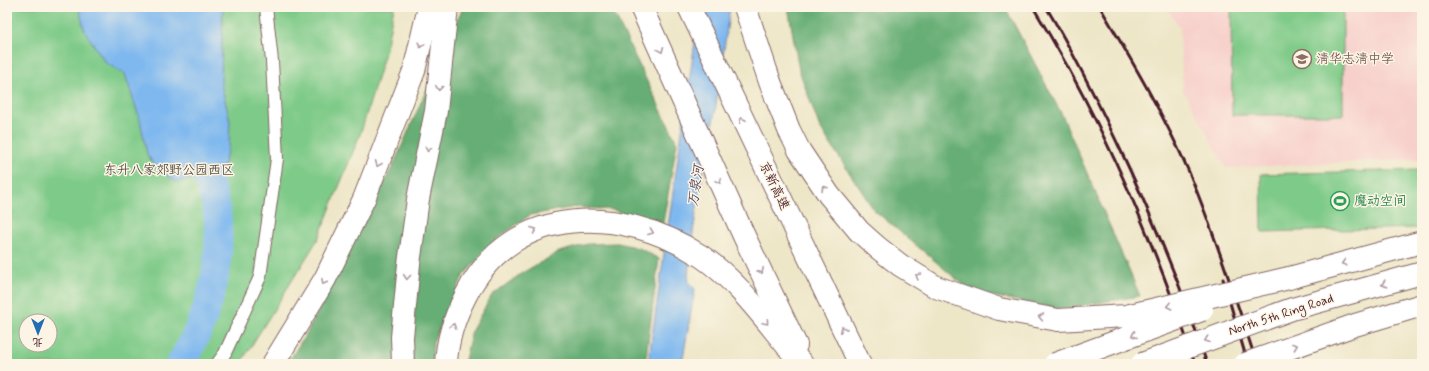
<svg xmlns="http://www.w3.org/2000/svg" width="1429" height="371" font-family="Mynerve,'LXGW WenKai TC',sans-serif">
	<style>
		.built { fill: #f7d0cb }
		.green { fill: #7eca88; stroke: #64745a; fill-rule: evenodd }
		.forest { fill: #66ae74; stroke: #586650 }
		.water { fill: #7eb8ef; stroke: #646c8d }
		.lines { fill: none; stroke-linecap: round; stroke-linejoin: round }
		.river { stroke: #7eb8ef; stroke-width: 28 }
		.minor-casing { stroke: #836562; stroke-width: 14 }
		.motorway-casing { stroke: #836562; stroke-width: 24 }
		.minor { stroke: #fff; stroke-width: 12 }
		.motorway { stroke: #fff; stroke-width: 22 }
		.rail { stroke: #4a1f2b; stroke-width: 3 }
		.motorway-bridge-casing { stroke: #836562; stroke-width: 24; stroke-linecap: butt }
		.motorway-bridge { stroke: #fff; stroke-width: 22 }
		.oneway { stroke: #ae9aa0 }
		.labels { text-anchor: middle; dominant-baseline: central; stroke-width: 3; stroke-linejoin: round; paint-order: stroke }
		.education-label { font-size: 13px; fill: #785e54; stroke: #fcf5e5; text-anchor: start }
		.park-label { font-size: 13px; fill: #5a5247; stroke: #fcf5e5 }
		.street-label { font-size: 13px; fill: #4a1f2b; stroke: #fcf5e5 }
		.leisure-label { font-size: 13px; fill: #27864d; stroke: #fcf5e5; text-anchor: start }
		.water-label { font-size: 14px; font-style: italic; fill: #5a4d66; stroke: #fcf5e5 }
	</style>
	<rect width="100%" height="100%" fill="#fcf5e5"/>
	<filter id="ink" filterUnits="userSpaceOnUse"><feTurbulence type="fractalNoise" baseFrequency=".025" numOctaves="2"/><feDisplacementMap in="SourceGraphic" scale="8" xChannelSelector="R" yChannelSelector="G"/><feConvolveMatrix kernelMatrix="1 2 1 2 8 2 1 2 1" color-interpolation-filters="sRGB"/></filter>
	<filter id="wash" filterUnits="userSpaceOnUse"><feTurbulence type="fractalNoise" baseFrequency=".012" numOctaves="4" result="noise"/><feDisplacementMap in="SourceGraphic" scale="16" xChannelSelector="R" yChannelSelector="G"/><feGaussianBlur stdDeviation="0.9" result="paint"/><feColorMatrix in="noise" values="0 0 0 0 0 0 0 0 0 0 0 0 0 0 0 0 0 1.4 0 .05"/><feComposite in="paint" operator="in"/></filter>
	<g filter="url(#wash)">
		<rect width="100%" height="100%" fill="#ede6c7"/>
		<!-- built -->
		<path class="built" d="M 1166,7 L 1422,7 L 1422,159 L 1226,168 L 1183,90 L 1180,28 Z"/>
		<!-- green -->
		<g class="green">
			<path d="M 7,7 L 394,7 L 386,49 L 361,132 L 318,239 L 240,364 L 7,364 ZM 26,321 L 50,321 L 50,345 L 26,345 Z"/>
			<path d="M 1231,7 L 1343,7 L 1343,115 L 1232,115 Z"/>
			<path d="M 1419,170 L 1420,228 L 1262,232 L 1261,174 Z"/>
		</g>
		<!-- forest -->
		<g class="forest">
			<path d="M 463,7 L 611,7 L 677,143 L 662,228 L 614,210 L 576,207 L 530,215 L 493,242 L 463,276 L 433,342 L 432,364 L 287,364 L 309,329 L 393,166 Z"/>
			<path d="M 788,7 L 1005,7 L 1062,115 L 1140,296 L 1059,309 L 972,292 L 874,210 L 820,128 L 799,70 Z"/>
			<path d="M 618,243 L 639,248 L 659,259 L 645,364 L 464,364 L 472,330 L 492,295 L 522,273 L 559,252 L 588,244 Z"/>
		</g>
		<!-- water -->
		<g class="water">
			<path d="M 79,7 L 223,7 L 221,84 L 230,121 L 229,146 L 221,174 L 177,182 L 156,168 L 147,154 L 140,120 L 125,74 L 106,63 L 95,47 L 84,29 Z"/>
			<path d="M 700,7 L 730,7 L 715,112 L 701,183 L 693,232 L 688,275 L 689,283 L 695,289 L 682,364 L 648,364 Z"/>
		</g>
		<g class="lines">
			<!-- river -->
			<path class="river" d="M 180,364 C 209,319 225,260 216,206 C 214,196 210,186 207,177"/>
		</g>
	</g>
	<g filter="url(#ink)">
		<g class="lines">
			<defs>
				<path id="minor" d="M 217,364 L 225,353 L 260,277 L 277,159 L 272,61 L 266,7"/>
				<g id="motorway">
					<path d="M 641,7 L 744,236 L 796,345"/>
					<path d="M 689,7 L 860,364"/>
					<path d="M 1289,278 L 1422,242"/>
					<path d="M 273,364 L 325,279 L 364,199 L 414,71 L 429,7"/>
					<path d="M 403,364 L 402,337 L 409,264 L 418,199 L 436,111 L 447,7"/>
					<path d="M 446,364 C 447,340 455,316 466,295 C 513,202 623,205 701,256 C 740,282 771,328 802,364"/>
				</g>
			</defs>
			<!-- minor casing -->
			<use href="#minor" class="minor-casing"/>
			<!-- motorway casing -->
			<use href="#motorway" class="motorway-casing"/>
			<!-- minor -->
			<use href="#minor" class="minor"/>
			<!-- motorway -->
			<use href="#motorway" class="motorway"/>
			<!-- rail -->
			<g class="rail">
				<path d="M 1033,7 C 1101,118 1154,240 1195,364"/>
				<path d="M 1046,7 C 1077,58 1103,112 1128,166 C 1158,231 1185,296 1207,364"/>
				<path d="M 1100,7 C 1132,61 1164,115 1189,172 C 1215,235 1236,300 1257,364"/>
				<path d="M 1223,279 L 1248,364"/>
			</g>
			<defs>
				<g id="motorway-bridge">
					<path d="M 745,7 L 770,82 L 789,130 L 799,150 L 829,195 L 859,231 L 877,247 L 900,265 L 936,287 L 999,309 L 1058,320 L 1126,316 L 1289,278"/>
					<path d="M 1055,364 L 1202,310"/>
					<path d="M 1142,364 L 1292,309 L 1422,273"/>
					<path d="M 1245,364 L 1355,325 L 1422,305"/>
				</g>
			</defs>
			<!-- motorway-bridge casing -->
			<use href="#motorway-bridge" class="motorway-bridge-casing"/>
			<!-- motorway-bridge -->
			<use href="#motorway-bridge" class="motorway-bridge"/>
		</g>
		<!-- one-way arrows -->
		<defs><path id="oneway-chevron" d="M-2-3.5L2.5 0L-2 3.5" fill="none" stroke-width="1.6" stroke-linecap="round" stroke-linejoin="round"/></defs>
		<g class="oneway">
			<use href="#oneway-chevron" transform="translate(421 45) rotate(105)"/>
			<use href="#oneway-chevron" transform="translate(661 50) rotate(66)"/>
			<use href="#oneway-chevron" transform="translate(439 88) rotate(96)"/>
			<use href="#oneway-chevron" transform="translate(742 120) rotate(-115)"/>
			<use href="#oneway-chevron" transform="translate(428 149) rotate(102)"/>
			<use href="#oneway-chevron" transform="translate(378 164) rotate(112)"/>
			<use href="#oneway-chevron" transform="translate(719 181) rotate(66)"/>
			<use href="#oneway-chevron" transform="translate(824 188) rotate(-122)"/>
			<use href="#oneway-chevron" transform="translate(534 230) rotate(-21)"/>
			<use href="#oneway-chevron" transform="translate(651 232) rotate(21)"/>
			<use href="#oneway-chevron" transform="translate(1344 263) rotate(165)"/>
			<use href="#oneway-chevron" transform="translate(761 271) rotate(64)"/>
			<use href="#oneway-chevron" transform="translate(918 276) rotate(-149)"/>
			<use href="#oneway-chevron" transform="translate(407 277) rotate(95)"/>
			<use href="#oneway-chevron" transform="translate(324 282) rotate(120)"/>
			<use href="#oneway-chevron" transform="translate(1384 284) rotate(165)"/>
			<use href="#oneway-chevron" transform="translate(1169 306) rotate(167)"/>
			<use href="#oneway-chevron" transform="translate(1041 317) rotate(-170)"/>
			<use href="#oneway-chevron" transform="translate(766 322) rotate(50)"/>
			<use href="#oneway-chevron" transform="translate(453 326) rotate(-72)"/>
			<use href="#oneway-chevron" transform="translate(843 329) rotate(-116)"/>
			<use href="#oneway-chevron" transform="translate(1134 335) rotate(160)"/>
			<use href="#oneway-chevron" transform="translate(1207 340) rotate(160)"/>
			<use href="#oneway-chevron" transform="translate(1295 346) rotate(-20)"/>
		</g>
	</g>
	<!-- icons -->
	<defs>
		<symbol id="school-ring" viewBox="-11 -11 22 22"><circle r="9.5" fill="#fcf5e5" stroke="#8d6e63" stroke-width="1.5"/><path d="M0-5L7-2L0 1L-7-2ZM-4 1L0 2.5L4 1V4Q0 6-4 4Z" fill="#8d6e63"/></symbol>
		<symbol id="stadium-ring" viewBox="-11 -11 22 22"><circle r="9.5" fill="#fcf5e5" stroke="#2e9e5b" stroke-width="1.5"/><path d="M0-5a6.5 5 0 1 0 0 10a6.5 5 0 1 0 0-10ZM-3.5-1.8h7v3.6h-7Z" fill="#2e9e5b"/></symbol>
	</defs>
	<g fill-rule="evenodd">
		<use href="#school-ring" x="1291" y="48" width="22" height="22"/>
		<use href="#stadium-ring" x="1329" y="190" width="22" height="22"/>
	</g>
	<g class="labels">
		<!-- education labels -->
		<g class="education-label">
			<text x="1316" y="59">清华志清中学</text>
		</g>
		<!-- park labels -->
		<g class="park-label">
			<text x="169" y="170">东升八家郊野公园西区</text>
		</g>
		<!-- street labels -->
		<g class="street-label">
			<text transform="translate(774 186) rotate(64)">京新高速</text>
			<text transform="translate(1281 315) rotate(-18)">North 5th Ring Road</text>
		</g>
		<!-- leisure labels -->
		<g class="leisure-label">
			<text x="1354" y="201">魔动空间</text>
		</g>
		<!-- water labels -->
		<g class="water-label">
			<text transform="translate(696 186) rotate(-81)">万泉河</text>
		</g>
	</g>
	<!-- margin -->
	<rect width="1429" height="371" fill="none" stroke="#fcf5e5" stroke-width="24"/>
	<!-- north arrow -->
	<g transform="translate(38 333) rotate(180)"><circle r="19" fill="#fcf5e5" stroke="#b59f9b"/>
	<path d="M0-3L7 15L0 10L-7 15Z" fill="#1f6fb2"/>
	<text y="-6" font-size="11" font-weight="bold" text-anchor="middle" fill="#4a1f2b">北</text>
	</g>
</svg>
